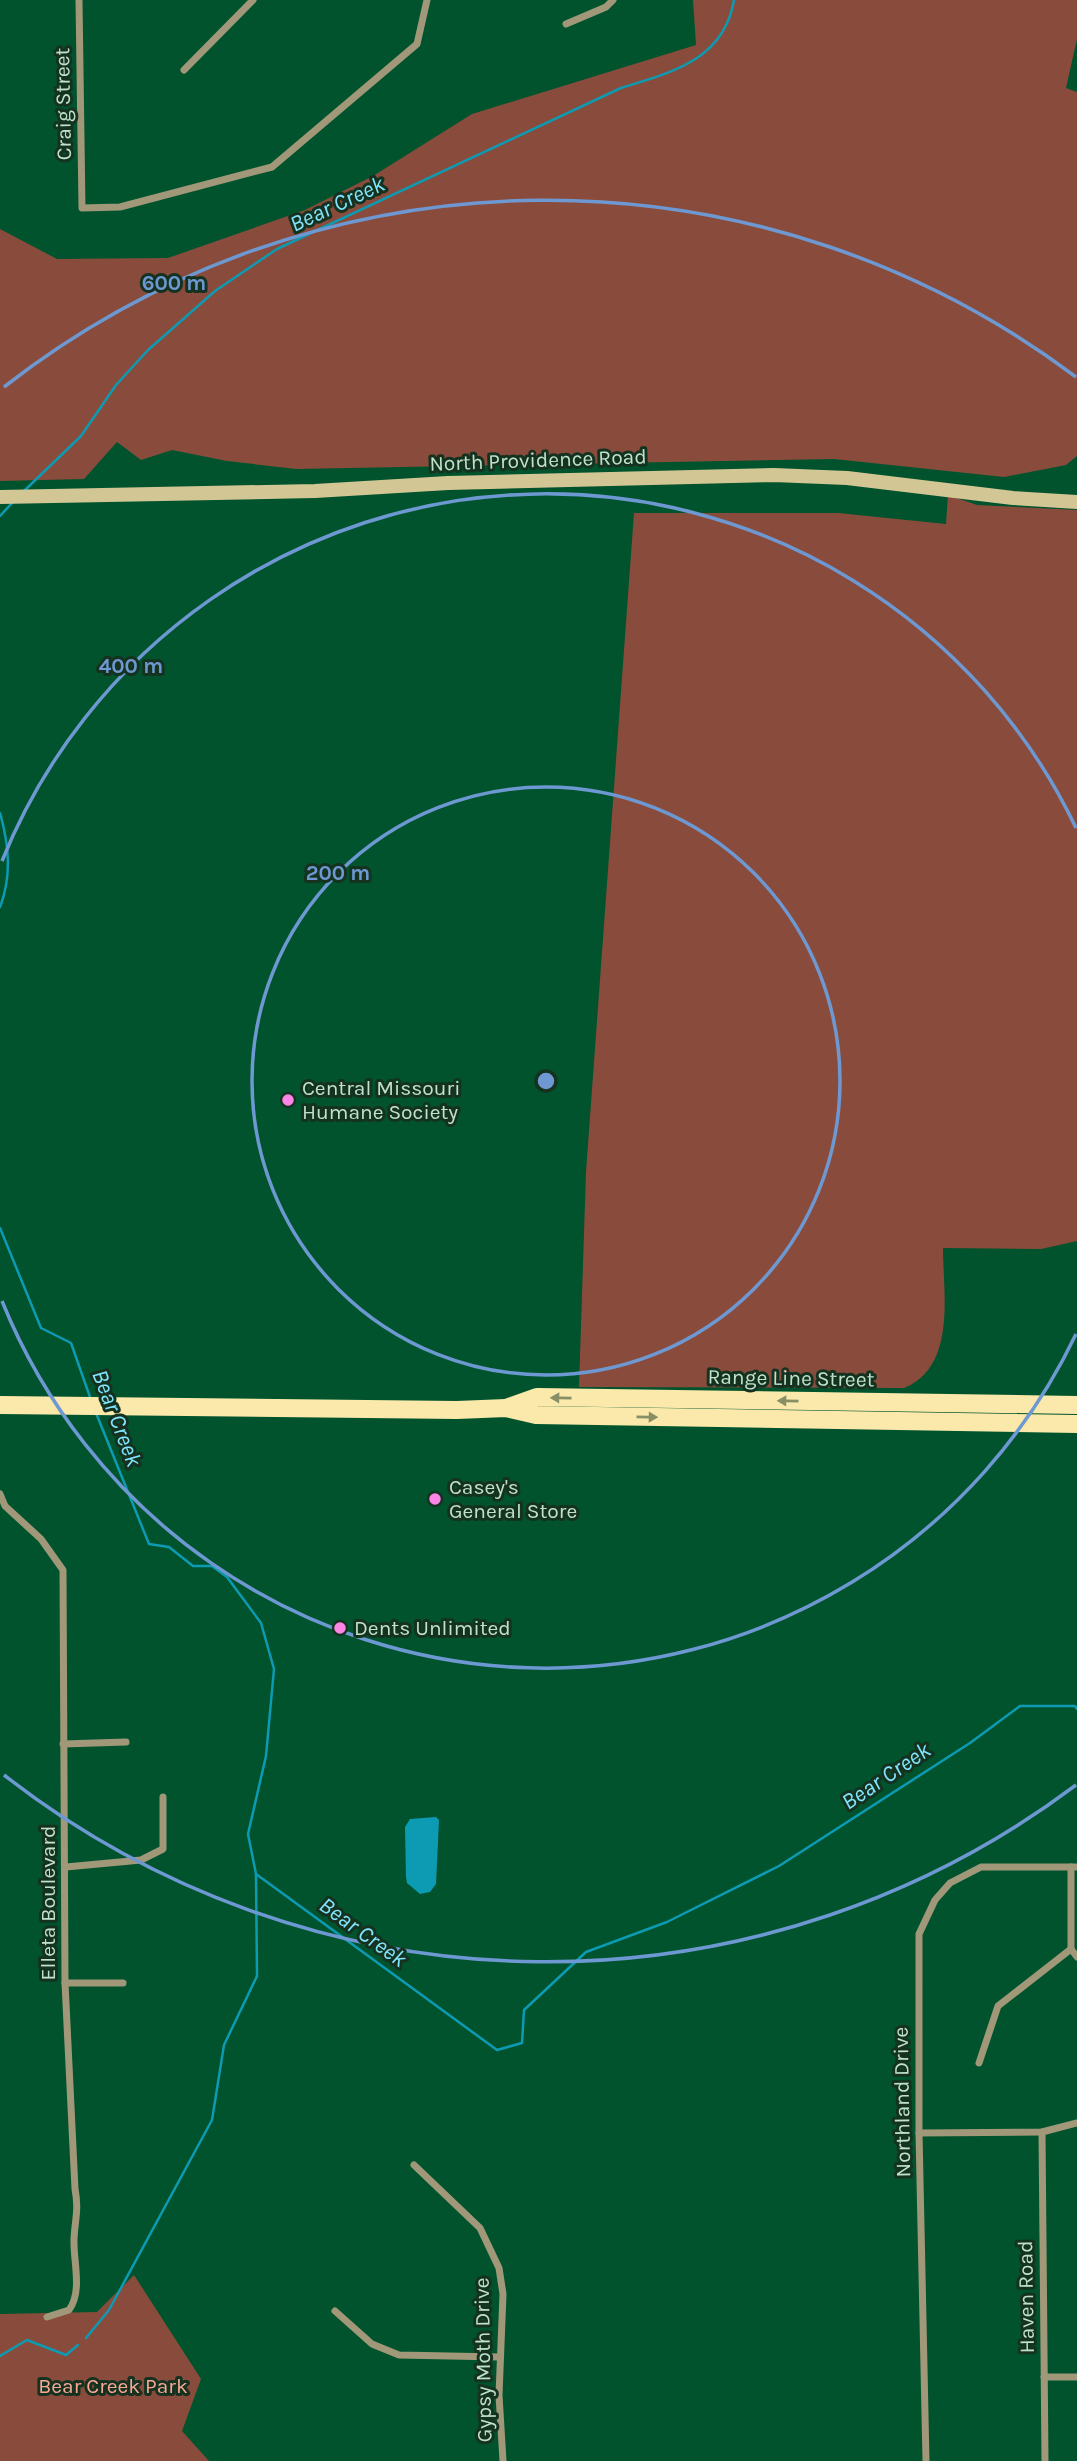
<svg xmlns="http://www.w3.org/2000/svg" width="1077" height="2461" font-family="Karla,sans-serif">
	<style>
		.green { fill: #894c3c }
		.water { fill: #0d9ab3 }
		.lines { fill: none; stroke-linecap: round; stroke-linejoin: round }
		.stream { stroke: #0d9ab3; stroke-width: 2.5 }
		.street { stroke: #a09879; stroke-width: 7 }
		.secondary { stroke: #d3c695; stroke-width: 14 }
		.primary { stroke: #fae9aa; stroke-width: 18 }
		.oneway { fill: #888e65 }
		.ring { fill: none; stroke: #6e98d1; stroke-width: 3.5 }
		.poi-dot { fill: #fb86e5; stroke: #153220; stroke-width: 2.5 }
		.labels { text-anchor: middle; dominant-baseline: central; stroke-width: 6; stroke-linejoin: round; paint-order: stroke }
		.street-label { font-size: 21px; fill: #c0e2ca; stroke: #153220 }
		.poi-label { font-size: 21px; fill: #c0e2ca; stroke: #153220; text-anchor: start }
		.park-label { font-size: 21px; fill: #f9a894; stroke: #153220 }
		.water-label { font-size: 23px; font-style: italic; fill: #80e5fd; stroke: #153220 }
		.centre { fill: #6e98d1; stroke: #153220; stroke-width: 3.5 }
		.ring-label { font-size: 21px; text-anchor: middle; font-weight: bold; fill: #6e98d1; stroke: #153220; stroke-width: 6; stroke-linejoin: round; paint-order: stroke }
	</style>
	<rect width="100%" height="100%" fill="#00532d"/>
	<!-- green -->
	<g class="green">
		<path d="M 693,0 L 1077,0 L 1077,39 L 1066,88 L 1077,92 L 1077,456 L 1066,465 L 1004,477 L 834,459 L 296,469 L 227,461 L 172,450 L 141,460 L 117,442 L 84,479 L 0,481 L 0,229 L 57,259 L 168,258 L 305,210 L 373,176 L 472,114 L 696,45 Z"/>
		<path d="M 948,495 L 977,505 L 1077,510 L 1077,1241 L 1041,1249 L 943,1248 C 943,1294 957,1366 904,1388 L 579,1387 L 586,1172 L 634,513 L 838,513 L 946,524 Z"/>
		<path d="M 134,2275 L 201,2379 L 182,2431 L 209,2461 L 0,2461 L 0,2314 L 97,2312 Z"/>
	</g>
	<!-- water -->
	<path class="water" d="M 436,1817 L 439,1820 L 436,1884 L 430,1892 L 420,1894 L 407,1883 L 406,1877 L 405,1827 L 410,1819 Z"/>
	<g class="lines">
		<!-- stream -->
		<g class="stream">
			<path d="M 24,491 L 81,436 L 116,385 L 148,350 L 215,291 L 277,249 L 621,88 C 672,72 724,60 734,0"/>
			<path d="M 0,516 L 12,503"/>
			<path d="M 0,813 C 9,845 12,875 0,907"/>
			<path d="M 0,1228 L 41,1328 L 71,1343 L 91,1400"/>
			<path d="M 96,1413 L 149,1544 L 169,1547 L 193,1566 L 212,1566 L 227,1577 L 261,1623 L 274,1669 L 266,1756 L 248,1834 L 256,1874 L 497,2050 L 522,2043 L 524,2010 L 586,1952 L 667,1922 L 779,1866 L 970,1743 L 1020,1706 L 1075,1706 L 1077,1709"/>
			<path d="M 86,2338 L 109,2310 L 212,2120 L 224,2045 L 257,1976 L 256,1874"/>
			<path d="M 0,2356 L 27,2340 L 66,2355 L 78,2345"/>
		</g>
		<!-- street -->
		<g class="street">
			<path d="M 79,0 L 82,208 L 120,207 L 272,167 L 417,44 L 427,0"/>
			<path d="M 566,24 L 606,7 L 613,0"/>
			<path d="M 184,70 L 253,0"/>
			<path d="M 0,1494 L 5,1506 L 41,1539 L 63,1570 L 65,1983 L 75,2189 C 79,2210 75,2219 74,2239 C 73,2261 83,2291 69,2310 L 47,2317"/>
			<path d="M 63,1744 L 126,1742"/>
			<path d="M 66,1867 L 141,1860 L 163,1849 L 163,1797"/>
			<path d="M 1071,1867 L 1071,1949 L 1077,1957"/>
			<path d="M 65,1983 L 123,1983"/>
			<path d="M 979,2063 L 998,2006 L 1071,1949"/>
			<path d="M 1042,2132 L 1045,2461"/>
			<path d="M 919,2133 L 1042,2132 L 1077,2123"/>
			<path d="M 414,2165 L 480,2228 L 499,2268 L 503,2294 L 499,2395 L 503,2461"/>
			<path d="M 335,2311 L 372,2344 L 399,2355 L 500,2357"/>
			<path d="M 1044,2377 L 1077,2377"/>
			<path d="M 926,2461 L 919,2133 L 919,1934 L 935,1900 L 950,1883 L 981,1867 L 1077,1867"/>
		</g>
		<!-- secondary -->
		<path class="secondary" d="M 0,497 L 315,491 L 448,483 L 774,475 L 847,478 L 1013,498 L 1077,502"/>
		<!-- primary -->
		<g class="primary">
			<path d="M 0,1405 L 457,1410 L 506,1408 L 536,1415 L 1077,1424"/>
			<path d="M 506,1408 L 537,1397 L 1077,1405"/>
		</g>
	</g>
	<!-- one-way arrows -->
	<defs><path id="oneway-solid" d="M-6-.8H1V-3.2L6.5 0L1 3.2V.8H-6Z" transform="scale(1.75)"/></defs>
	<g class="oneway">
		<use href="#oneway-solid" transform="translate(561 1398) rotate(-179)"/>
		<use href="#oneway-solid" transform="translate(788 1401) rotate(-179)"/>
		<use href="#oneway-solid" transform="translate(647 1417) rotate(1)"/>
	</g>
	<!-- distance rings -->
	<g class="ring">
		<circle cx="546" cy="1081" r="294"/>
		<path d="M1076 1334A587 587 0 0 1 2 1301M2 861A587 587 0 0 1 1076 828"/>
		<path d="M1076 1785A881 881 0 0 1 4 1775M4 387A881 881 0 0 1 1076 377"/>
	</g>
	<!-- markers -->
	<g class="poi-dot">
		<circle cx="288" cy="1100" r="7"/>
		<circle cx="435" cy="1499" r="7"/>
		<circle cx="340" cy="1628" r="7"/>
	</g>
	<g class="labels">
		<!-- street labels -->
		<g class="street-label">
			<text transform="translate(63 104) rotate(-91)">Craig Street</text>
			<text transform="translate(538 460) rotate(-2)">North Providence Road</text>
			<text transform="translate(791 1378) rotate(1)">Range Line Street</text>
			<text transform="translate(48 1903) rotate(-90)">Elleta Boulevard</text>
			<text transform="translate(902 2102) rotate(-91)">Northland Drive</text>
			<text transform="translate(1026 2297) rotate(-91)">Haven Road</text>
			<text transform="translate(483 2360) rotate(-91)">Gypsy Moth Drive</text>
		</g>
		<!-- poi labels -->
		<g class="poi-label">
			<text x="302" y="1088">Central Missouri<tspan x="302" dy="24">Humane Society</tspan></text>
			<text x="449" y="1487">Casey's<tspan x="449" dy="24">General Store</tspan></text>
			<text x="354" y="1628">Dents Unlimited</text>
		</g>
		<!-- park labels -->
		<g class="park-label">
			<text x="113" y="2386">Bear Creek Park</text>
		</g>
		<!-- water labels -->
		<g class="water-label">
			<text transform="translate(337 204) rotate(-25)">Bear Creek</text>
			<text transform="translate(117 1418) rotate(69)">Bear Creek</text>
			<text transform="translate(886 1776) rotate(-34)">Bear Creek</text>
			<text transform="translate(363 1932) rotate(36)">Bear Creek</text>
		</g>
	</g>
	<circle cx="546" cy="1081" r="10" class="centre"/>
	<g class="ring-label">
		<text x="174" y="290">600 m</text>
		<text x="131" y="673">400 m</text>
		<text x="338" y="880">200 m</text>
	</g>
</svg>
